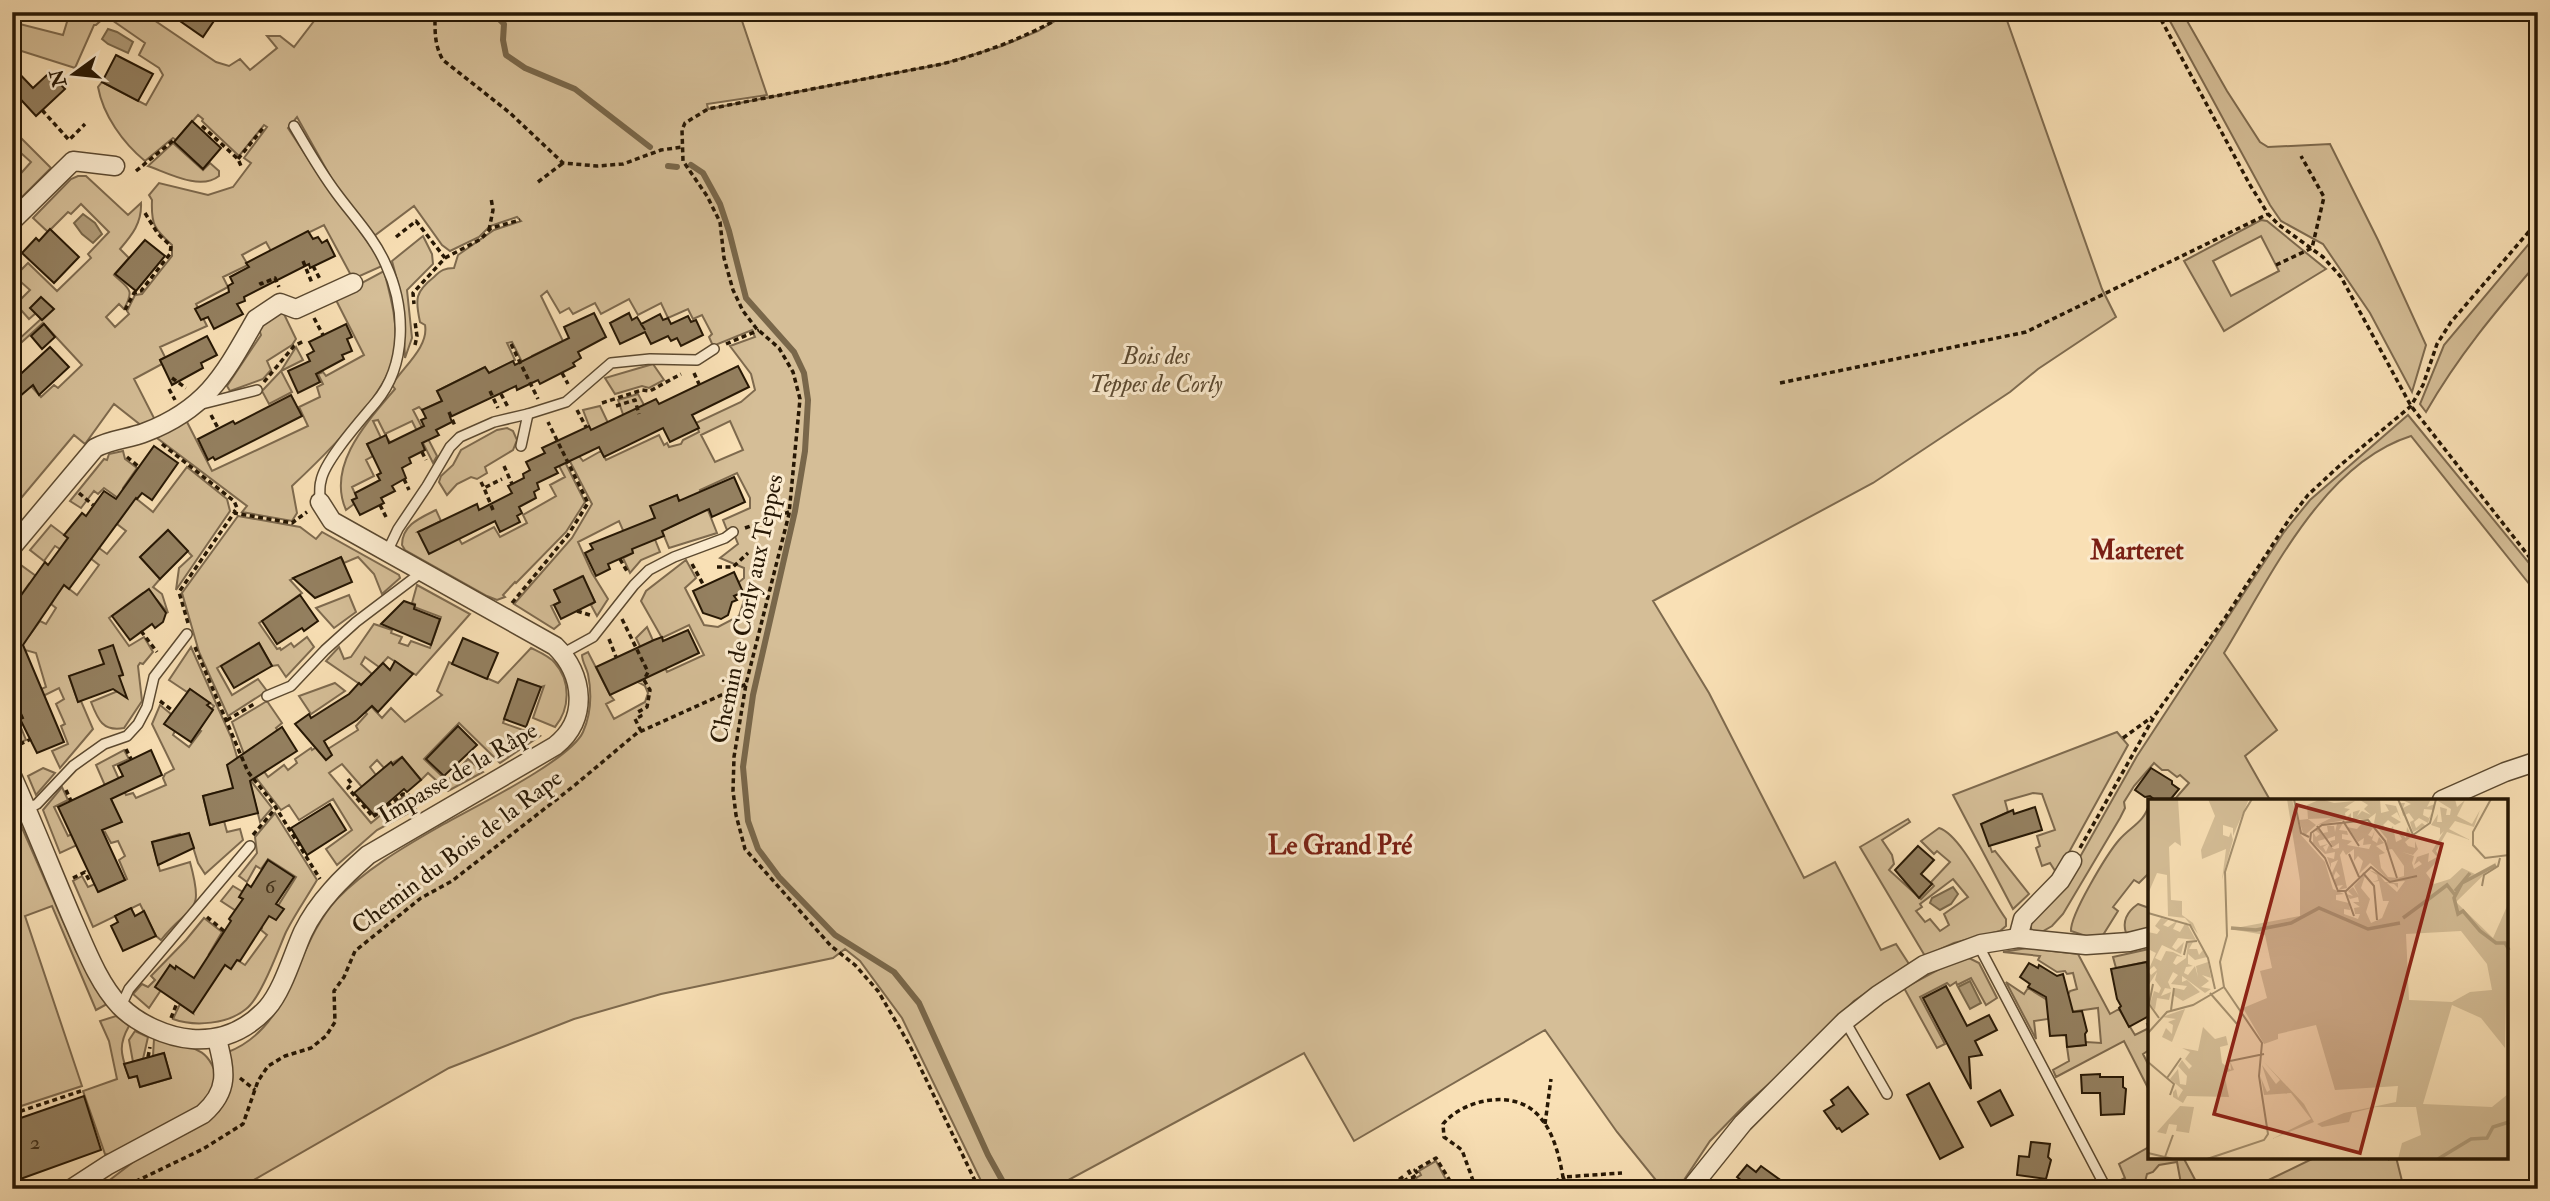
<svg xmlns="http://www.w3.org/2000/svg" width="2550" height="1201" font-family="'IM FELL Double Pica',serif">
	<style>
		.green { fill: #d5be97; stroke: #7e6a4e; stroke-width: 2; fill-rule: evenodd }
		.water { fill: #b19c79; stroke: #79674a; stroke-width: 2 }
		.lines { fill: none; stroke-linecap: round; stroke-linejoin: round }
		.stream { stroke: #79674a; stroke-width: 6 }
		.building { fill: #948060; stroke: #261704; stroke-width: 2 }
		.service-casing { stroke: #5b4930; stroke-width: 12 }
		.minor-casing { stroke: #5b4930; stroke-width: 21 }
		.path { stroke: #261704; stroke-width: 3.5; stroke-dasharray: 5 3.5; stroke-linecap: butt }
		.service { stroke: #fbebcf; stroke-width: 9 }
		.minor { stroke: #fbebcf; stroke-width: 18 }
		.labels { text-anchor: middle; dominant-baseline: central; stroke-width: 6; stroke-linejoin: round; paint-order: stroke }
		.number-label { font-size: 21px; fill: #42311b }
		.park-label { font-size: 24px; font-style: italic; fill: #5b4930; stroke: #fbebcf }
		.street-label { font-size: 24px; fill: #261704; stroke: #fbebcf }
		.neighbourhood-label { font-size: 26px; font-weight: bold; fill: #7a1f14; stroke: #fbebcf }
		.inset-river { fill: none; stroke: #b19c79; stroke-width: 3.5 }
		.inset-road { fill: none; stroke: #a5906e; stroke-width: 2 }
		.view { fill: #8f2418; fill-opacity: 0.15; stroke: #8f2418; stroke-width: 3.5 }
		.inset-edge { fill: none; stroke: #261704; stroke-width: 3.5 }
	</style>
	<rect width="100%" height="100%" fill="#f9e0b5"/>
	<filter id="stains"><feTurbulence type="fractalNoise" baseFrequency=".00286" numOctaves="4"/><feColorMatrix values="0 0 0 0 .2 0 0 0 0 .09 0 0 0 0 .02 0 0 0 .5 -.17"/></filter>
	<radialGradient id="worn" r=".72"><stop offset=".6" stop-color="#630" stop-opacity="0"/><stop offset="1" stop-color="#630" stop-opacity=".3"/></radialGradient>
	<!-- green -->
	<g class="green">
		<path d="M 70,12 L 142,12 L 216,62 L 229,66 L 240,59 L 250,70 L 277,48 L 267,36 L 280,36 L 294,47 L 321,12 L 739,12 L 767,95 L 707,104 L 708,109 L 942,64 L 1002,46 L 1038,31 L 1070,12 L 2004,12 L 2102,289 L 2116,317 L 2038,369 L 2010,392 L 1873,483 L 1653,601 L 1709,693 L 1804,878 L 1835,862 L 1881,950 L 1896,944 L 1909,964 L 1854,1001 L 1785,1070 L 1746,1104 L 1710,1141 L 1678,1189 L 1663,1189 L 1617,1132 L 1545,1030 L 1354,1141 L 1304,1053 L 1059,1185 L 1060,1189 L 985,1189 L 902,1018 L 860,961 L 845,949 L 833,958 L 661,994 L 574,1019 L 449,1068 L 238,1189 L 98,1189 L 145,1153 L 193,1130 L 219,1111 L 231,1085 L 228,1052 C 293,1027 294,945 337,899 C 365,870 402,848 437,828 C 468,810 570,761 583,732 C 591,714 592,694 588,674 C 586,667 582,661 582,655 L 588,652 L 610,695 L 614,700 L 606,704 L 614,719 L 645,702 L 648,693 L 645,686 L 638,682 L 644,679 L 640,672 L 651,669 L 636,638 L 647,627 L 667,672 L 704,655 L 689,625 L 662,638 L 641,601 L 646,591 L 686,560 L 696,578 L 685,588 L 704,625 L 718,627 L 739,616 L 745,597 L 738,583 L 744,578 L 744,568 L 720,558 L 738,544 L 732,529 L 727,530 L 723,520 L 750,508 L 750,498 L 737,473 L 700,490 L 717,533 L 669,548 L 662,531 L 687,519 L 677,495 L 651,506 L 655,518 L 648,522 L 660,552 L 641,560 L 630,573 L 623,558 L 633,553 L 619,521 L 578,542 L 592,573 L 608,599 L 597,616 L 591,605 L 595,602 L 582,576 L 554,590 L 560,602 L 551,606 L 560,624 L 554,629 L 514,604 L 572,538 L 592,504 L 564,450 L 579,456 L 583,461 L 601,451 L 606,460 L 659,435 L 664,445 L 667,443 L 669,447 L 681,444 L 683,440 L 699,432 L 696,423 L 741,402 L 755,390 L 751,374 L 730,346 L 755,337 L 752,330 L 713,346 L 709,337 L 712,334 L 702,315 L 693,319 L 688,309 L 668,318 L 661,303 L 638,315 L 629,299 L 601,314 L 595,303 L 573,314 L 569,308 L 560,313 L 547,291 L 541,296 L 563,341 L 532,356 L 528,374 L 512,342 L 507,343 L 515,360 L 489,373 L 485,367 L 437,391 L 442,401 L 422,410 L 419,407 L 413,410 L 437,456 L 433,463 L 412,421 L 385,434 L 378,420 L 373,421 L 382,440 L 387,438 L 393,446 L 375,441 L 367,444 L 373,456 L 366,460 L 374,476 L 352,487 L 357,498 L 352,500 L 354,504 L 346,510 C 326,465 368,421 395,389 L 392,385 C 403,367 429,347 425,325 L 420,322 C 415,299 415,292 434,277 C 441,270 445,268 454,268 L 458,255 L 494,230 L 521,221 L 517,217 L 490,226 L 479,237 L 450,251 L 442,245 L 414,206 L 374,236 L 334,183 L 297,117 L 288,128 L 316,171 L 375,252 L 382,266 L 353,279 L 324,225 L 271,251 L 266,242 L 242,255 L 248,265 L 223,277 L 228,287 L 196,304 L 207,326 L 160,347 L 165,357 L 160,360 L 162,364 L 134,379 L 155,420 L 142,426 L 114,404 L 85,444 L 74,435 L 12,509 L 12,403 L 25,391 L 13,377 L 20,374 L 41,397 L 54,385 L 58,388 L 82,365 L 43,323 L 12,351 L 12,337 L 17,341 L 41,319 L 36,313 L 29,319 L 13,301 L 17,297 L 20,300 L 30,290 L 21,282 L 12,291 L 12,263 L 20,271 L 28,263 L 57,291 L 91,258 L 88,254 L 109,232 L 81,204 L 71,214 L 68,212 L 48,232 L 33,218 L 71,179 L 78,176 L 86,176 L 128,215 L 141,203 C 142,223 132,235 120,249 L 129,258 L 114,275 C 129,289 135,289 124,309 L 119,304 L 106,317 L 115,327 L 129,314 L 127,311 L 135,295 L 142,294 L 172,256 L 172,245 C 154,229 151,224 152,200 L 149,195 L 159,183 L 208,195 L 233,187 L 251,163 L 244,158 L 267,127 L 264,125 L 239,156 L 202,121 L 203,119 L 198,115 L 176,140 L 173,138 L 145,161 C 123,143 103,115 98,87 L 102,82 L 146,105 L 163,75 L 159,68 L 139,55 L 145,43 L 106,16 L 96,25 L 94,25 L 75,68 L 12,48 L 12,22 L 63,35 ZM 730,421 L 743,450 L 715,462 L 701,435 Z"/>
		<path d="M 2165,12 L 2182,12 L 2227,91 L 2260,142 L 2268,147 L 2330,144 L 2378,240 L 2426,345 L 2412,392 L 2370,313 L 2323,244 L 2281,221 L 2270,205 Z"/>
		<path d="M 12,129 L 51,168 L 12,207 L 12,179 L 16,179 L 31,162 L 12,145 Z"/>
		<path d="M 173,143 L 203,170 L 210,163 L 219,171 L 219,176 C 200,191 168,173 148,166 Z"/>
		<path d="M 2261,220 L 2267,221 L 2326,269 L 2224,331 L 2184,261 ZM 2261,236 L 2279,271 L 2231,296 L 2213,261 Z"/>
		<path d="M 2538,233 L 2538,262 C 2496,311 2458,356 2426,412 L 2420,404 L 2444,345 Z"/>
		<path d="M 423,236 L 432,254 L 433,264 L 407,290 L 412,338 L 405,358 L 402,299 L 392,261 Z"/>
		<path d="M 384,271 C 391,298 398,323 395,351 C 390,392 322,458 292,486 L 297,513 L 292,521 L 242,512 L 247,506 L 157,438 L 186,420 L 212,471 L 308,426 L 299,407 L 320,397 L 317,387 L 323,384 L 318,374 L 323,372 L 326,376 L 364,355 L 336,300 L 356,286 Z"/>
		<path d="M 278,312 L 284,314 L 296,339 L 292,345 L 267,361 L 271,370 L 263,379 L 230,391 L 227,386 L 261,335 L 259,329 L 264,320 Z"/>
		<path d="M 296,347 L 303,360 L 281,371 L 292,392 L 269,404 L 262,391 L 281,371 Z"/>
		<path d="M 653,364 L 664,380 L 649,388 L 642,386 L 615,394 L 605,378 Z"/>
		<path d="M 638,394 L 644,405 L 625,420 L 618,400 Z"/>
		<path d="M 600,406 L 610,427 L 593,436 L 583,410 Z"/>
		<path d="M 2408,415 L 2538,574 L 2538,595 L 2411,436 C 2322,464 2270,578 2224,653 L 2277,730 L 2245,756 L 2270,800 L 2174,800 L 2189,783 L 2180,775 L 2177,777 L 2168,770 L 2162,770 L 2154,763 L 2134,786 L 2124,802 L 2125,808 L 2120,818 L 2063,914 L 2052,926 L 2038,934 L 2032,933 L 2030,924 L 2067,880 L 2137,756 L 2284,532 L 2310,500 Z"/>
		<path d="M 507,428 L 513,431 L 517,440 L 513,450 L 485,467 L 487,473 L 477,479 L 471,477 L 457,484 L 447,495 L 439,482 L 441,476 L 453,465 L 461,450 L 497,430 Z"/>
		<path d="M 123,451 L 125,459 L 137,468 L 123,488 L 153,512 L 187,467 L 227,499 L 230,511 L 176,590 L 179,568 L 192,556 L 168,530 L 140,557 L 160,579 L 153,587 L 162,594 L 168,613 L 150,592 L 143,593 L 109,618 L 129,646 L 144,637 L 153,652 L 143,664 L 140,663 L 138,666 L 142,701 L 124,728 C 103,732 98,720 91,702 L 118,691 L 119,676 L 123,674 L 119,662 L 112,661 L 69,676 L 78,702 L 81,701 L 93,729 L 60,768 L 52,751 L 68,744 L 61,726 L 65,724 L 56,704 L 64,699 L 59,688 L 41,697 L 39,690 L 46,687 L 36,653 L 25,650 L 15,635 L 29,636 L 40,621 L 46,624 L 56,608 L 51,604 L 53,601 L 29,584 L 18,599 L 12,595 L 12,571 L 18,563 L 58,592 L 64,585 L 77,595 L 99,565 L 90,558 L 91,556 L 67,539 L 60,549 L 55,546 L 44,561 L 30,550 L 51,525 L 68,538 L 75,530 L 107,554 L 126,531 L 117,524 L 129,506 L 104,488 L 98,494 L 94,491 L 81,508 L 70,501 L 104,459 L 107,460 L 109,454 Z"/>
		<path d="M 564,460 L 585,502 L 566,532 L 516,583 L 515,582 L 503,595 L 505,597 L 497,600 L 487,596 L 405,550 L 402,545 C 402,525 420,518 436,510 L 441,521 L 418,532 L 459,539 L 462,544 L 494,527 L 500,537 L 527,523 L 523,515 L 556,496 L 550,485 L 565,477 L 558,464 Z"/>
		<path d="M 238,516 L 300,527 L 316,539 L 322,532 L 399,575 L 400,578 L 382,594 L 374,574 L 358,557 L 344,563 L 341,557 L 290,580 L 302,593 L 259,623 L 277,649 L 280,648 L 281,650 L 291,643 L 294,647 L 307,637 L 314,647 L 286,677 L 278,665 L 272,666 L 259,643 L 217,668 L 232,695 L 258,679 L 267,691 L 228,716 L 199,652 L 182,593 Z"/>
		<path d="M 417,585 L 470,614 L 416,675 L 388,657 L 379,667 L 365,657 L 361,664 L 372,674 L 361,685 L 326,661 L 339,647 L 344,659 L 351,657 L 374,624 L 392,630 L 391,633 L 402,637 L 399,643 L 408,646 L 411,641 L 430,648 L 441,617 L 414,607 L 415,604 L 412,603 Z"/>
		<path d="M 349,595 L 356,612 L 334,628 L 316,608 Z"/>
		<path d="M 191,647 L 231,737 L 238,760 L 245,773 L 272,808 L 260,822 L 251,786 L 242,786 L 203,796 L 210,825 L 224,821 L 227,832 L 240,829 L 243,840 L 205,874 L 198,863 L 189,834 L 181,836 L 180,834 L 152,842 L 160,871 L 190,862 C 205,917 191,902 161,940 L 156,936 L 140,904 L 93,927 L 73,881 L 82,876 L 88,887 L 95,884 L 99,892 L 127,879 L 119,860 L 125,856 L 118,841 L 111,843 L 105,832 L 60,853 L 43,810 L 62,787 L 68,800 L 54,807 L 68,836 L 88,827 L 114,806 L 96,765 L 124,750 L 129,759 L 113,766 L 126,795 L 133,793 L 136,798 L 166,785 L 163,778 L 165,774 L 174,769 L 152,724 L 160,705 L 171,714 L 165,724 L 175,731 L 173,735 L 189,747 L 201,731 L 199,730 L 214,706 L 190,689 L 187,692 L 169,680 Z"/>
		<path d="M 531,648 C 539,652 549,656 555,663 C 571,681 570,709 555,727 L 533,718 L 544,686 L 541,687 L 518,680 L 503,723 L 540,736 L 500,763 L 459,723 L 424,759 L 447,781 L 468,759 L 483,772 L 448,791 L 428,773 L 421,780 L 402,757 L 384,768 L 377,760 L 370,767 L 376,775 L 362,787 L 342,764 L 329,773 L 371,823 L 404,796 L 416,809 L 377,830 L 337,865 L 326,849 L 352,830 L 333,799 L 299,820 L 289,805 L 281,810 L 250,770 L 232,722 L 267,701 L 282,723 L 276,728 L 278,731 L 249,750 L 268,777 L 284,765 L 288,770 L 297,763 L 295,759 L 311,748 L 312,750 L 318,746 L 323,752 L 358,730 L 356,726 L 367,714 L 361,707 L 366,701 L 382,718 L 391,708 L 405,722 L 442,695 L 437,691 L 449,662 L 498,683 Z"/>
		<path d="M 335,683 L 345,691 L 311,714 L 299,696 Z"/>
		<path d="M 22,707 L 26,716 L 18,720 L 26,740 L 14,745 L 12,712 Z"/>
		<path d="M 2117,732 L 2128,745 L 2057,874 L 2050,863 L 2042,866 L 2036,848 L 2040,846 L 2037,836 L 2055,830 L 2042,794 L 2033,793 L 2005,801 L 2008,812 L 1982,824 L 1992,852 L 1995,851 L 2029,894 L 2013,909 L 1953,795 Z"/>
		<path d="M 43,768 L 55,773 L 36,795 L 28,776 Z"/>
		<path d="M 2149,804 L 2149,873 L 2139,883 L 2134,880 L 2113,907 L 2118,911 L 2103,935 L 2086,936 L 2071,931 C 2070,915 2107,854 2119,840 C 2130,827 2145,822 2149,804 Z"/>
		<path d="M 275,813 L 317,880 C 307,897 295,914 286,932 C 278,950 261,998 246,1009 C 228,1024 195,1027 173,1019 L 180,1004 L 193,1013 L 176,967 L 175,969 L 170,965 L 161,990 L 149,1008 L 133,994 L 142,984 L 148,987 L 155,980 L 151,976 L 186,940 L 204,918 L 222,932 L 209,954 L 237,960 L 245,965 L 267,935 L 261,930 L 262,928 L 221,901 L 233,886 L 243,892 L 240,897 L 271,917 L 296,877 L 268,859 L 261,869 L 256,866 L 247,882 L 239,876 L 257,853 L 255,837 Z"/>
		<path d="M 16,814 L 76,951 L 107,1004 L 96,1010 L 52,906 L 25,916 L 82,1086 L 12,1109 L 12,816 Z"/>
		<path d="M 1908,819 L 1910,822 L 1882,840 L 1892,855 L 1894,864 L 1889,870 L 1921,899 L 1934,886 L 1931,882 L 1950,862 L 1937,851 L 1934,854 L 1921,841 L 1939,828 C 1962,835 1990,898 2006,919 L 2006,926 L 2000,931 L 1954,943 L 1925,956 L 1860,847 ZM 1953,879 L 1968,897 L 1944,914 L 1949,925 L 1940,931 L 1930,919 L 1925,922 L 1916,911 L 1922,907 L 1920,904 Z"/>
		<path d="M 2138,904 L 2149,908 L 2149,929 L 2126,933 C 2122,921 2128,911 2138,904 Z"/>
		<path d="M 2027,948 L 2078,954 L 2110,1014 L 2119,1009 L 2135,1035 L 2149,1028 L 2147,1024 L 2149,1023 L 2149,1050 L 2143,1054 L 2149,1066 L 2149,1090 L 2124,1041 L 2056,1077 L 2053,1070 L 2069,1061 L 2067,1047 L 2083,1045 L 2086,1042 L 2101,1043 L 2098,1008 L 2048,1015 L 2048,1019 L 2034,1021 L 2036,1039 L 2006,982 L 2024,994 L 2028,988 L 2054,1004 L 2066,998 L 2070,991 L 2077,989 L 2073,973 L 2067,974 L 2065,971 L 2057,972 L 2038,960 L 2040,956 L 2003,952 Z"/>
		<path d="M 2149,949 L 2149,976 L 2146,962 L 2116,968 L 2113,957 Z"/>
		<path d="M 1969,958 L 1979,963 L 1997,998 L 1986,1005 L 1971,978 L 1957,985 L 1956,982 L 1950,986 L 1947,983 L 1920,997 L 1945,1044 L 1937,1048 L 1904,988 L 1947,965 Z"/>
		<path d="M 116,1016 L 129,1026 C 117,1047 122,1056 129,1078 L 137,1076 L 140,1087 L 171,1078 L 164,1053 L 153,1056 L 154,1039 C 189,1048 210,1043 218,1083 L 200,1107 L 112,1155 L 105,1154 L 83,1091 L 117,1079 L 109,1041 L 100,1021 Z"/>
		<path d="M 135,1031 L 148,1037 L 143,1059 L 133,1062 L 129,1040 Z"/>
		<path d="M 2149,1147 L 2149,1157 L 2183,1157 L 2200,1189 L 2182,1189 L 2177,1162 L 2159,1165 L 2153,1172 L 2147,1174 L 2145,1182 L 2129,1185 L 2129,1189 L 2115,1189 L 2109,1186 L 2125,1178 L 2119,1164 Z"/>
		<path d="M 2316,1157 L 2396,1157 L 2404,1189 L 2250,1189 Z"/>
		<path d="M 1436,1161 L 1449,1185 L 1442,1189 L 1422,1189 L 1416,1178 L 1421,1175 L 1419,1171 Z"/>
	</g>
	<!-- water -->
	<g class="water">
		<path d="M 108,29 L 117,32 L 133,42 L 128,53 L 108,44 L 102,39 Z"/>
		<path d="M 83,214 L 95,223 L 102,234 L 93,243 L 82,234 L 74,223 Z"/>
		<path d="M 1953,887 L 1958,894 L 1951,904 L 1940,910 L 1930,903 L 1932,898 Z"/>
		<path d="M 1970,981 L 1981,1003 L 1970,1009 L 1958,987 Z"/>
	</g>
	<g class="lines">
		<!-- stream -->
		<g class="stream">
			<path d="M 492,12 L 504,24 L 503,40 L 506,55 L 525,68 L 575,89 L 650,147"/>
			<path d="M 691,165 L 703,173 L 720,204 L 729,231 L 746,298 L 794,352 L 804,373 L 808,400 L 805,451 L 795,511 L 753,695 L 743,767 L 748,821 L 758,849 L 779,877 L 835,935 L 894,972 L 919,1003 L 988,1155 L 1007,1189"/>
			<path d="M 668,166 L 677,167"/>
		</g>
	</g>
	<!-- building -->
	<g class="building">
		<path d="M 167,12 L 220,12 L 203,37 Z"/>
		<path d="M 116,55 L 153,74 L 138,101 L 102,82 Z"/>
		<path d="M 12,66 L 33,88 L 47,75 L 52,75 L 65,89 L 36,116 L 12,90 Z"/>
		<path d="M 192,121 L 221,148 L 203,169 L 174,142 Z"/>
		<path d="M 50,229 L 79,257 L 54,283 L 22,253 L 36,238 L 39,241 Z"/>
		<path d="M 308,231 L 313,239 L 318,237 L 322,243 L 327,240 L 335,256 L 310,268 L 309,264 L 244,297 L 245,301 L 237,304 L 243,314 L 214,329 L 208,317 L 201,320 L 195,309 L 229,292 L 228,286 L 233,283 L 230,277 L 249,267 L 246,263 Z"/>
		<path d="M 145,240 L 165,256 L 136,291 L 115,274 Z"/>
		<path d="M 41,297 L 54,309 L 42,320 L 30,308 Z"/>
		<path d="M 594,313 L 606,337 L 578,352 L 581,358 L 573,363 L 575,366 L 540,384 L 538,380 L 517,390 L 516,386 L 450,417 L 452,422 L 436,430 L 439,435 L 422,443 L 425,450 L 409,458 L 411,463 L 402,468 L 406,478 L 392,486 L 395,491 L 381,498 L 384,503 L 360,515 L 352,500 L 357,498 L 355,493 L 380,480 L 377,475 L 381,473 L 367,444 L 386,435 L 389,443 L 424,426 L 421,420 L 426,418 L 422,410 L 442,401 L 437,391 L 485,367 L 489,373 L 513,361 L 515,365 L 569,338 L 564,327 Z"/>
		<path d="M 629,313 L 632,320 L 637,317 L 645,330 L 641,324 L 660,314 L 663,320 L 668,318 L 671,324 L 688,316 L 691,322 L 696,320 L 703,335 L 681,346 L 677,338 L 671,341 L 668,336 L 651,344 L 645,332 L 620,344 L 610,323 Z"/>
		<path d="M 44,324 L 55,337 L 42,349 L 31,336 Z"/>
		<path d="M 346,324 L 352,337 L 347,339 L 352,351 L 342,355 L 344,359 L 316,374 L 320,382 L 298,393 L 288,371 L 310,361 L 307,355 L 314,351 L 309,342 Z"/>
		<path d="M 207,336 L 217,355 L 201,363 L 203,368 L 172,385 L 160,360 Z"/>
		<path d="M 50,347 L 69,367 L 39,395 L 33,385 L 12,403 L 12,382 Z"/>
		<path d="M 738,366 L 749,387 L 692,415 L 699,428 L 670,442 L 663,428 L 604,457 L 599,447 L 555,468 L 558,473 L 537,483 L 539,489 L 534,492 L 536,498 L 519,507 L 522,513 L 517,516 L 520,522 L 500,532 L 495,521 L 429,554 L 418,532 L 477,504 L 479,510 L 512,493 L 508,486 L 524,478 L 523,474 L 530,470 L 526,462 L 545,453 L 542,448 L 589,426 L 591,430 L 656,399 L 659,404 Z"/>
		<path d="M 291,395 L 302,416 L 215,460 L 213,457 L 208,460 L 198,439 L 233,421 L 235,424 Z"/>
		<path d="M 154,446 L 178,463 L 152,500 L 142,493 L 137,499 L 136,498 L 69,589 L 64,585 L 23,645 L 64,742 L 37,753 L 20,719 L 23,718 L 12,694 L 12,608 L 45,562 L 48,565 L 68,538 L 64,535 L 82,513 L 86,516 L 104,491 L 116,499 Z"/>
		<path d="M 734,477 L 745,502 L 712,517 L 709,509 L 662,531 L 664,536 L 632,549 L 633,553 L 608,564 L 610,569 L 596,576 L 585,553 L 593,549 L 590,544 L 655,518 L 650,506 L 677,495 L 679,501 Z"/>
		<path d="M 168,530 L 188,551 L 160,579 L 140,557 Z"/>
		<path d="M 341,557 L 352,582 L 315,598 L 293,578 Z"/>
		<path d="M 734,572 L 743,592 L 734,596 L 737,600 L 732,602 L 728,615 L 721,619 L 703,613 L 693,591 Z"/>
		<path d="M 583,576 L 595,602 L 561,619 L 554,605 L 560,602 L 554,590 Z"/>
		<path d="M 149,589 L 166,613 L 163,622 L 155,628 L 152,624 L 130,640 L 112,616 Z"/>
		<path d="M 300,595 L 318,621 L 304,631 L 302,628 L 277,644 L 262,621 Z"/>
		<path d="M 404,601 L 415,605 L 414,609 L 440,619 L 431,645 L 381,624 Z"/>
		<path d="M 688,630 L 699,653 L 610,695 L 596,667 L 654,640 L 662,637 L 663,641 Z"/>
		<path d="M 463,638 L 498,653 L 487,679 L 452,664 Z"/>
		<path d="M 259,643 L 272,666 L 234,688 L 221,666 Z"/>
		<path d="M 113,645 L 123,675 L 119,676 L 127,698 L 113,689 L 78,702 L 69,676 L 104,664 L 99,650 Z"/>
		<path d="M 395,661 L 413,674 L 378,712 L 372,706 L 357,720 L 324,741 L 332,755 L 326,760 L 295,724 L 309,714 L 311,718 L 349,694 L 359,683 L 361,685 L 383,663 L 390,670 Z"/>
		<path d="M 518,679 L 541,687 L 526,727 L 504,719 Z"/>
		<path d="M 190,689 L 210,703 L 207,705 L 213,710 L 191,742 L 164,724 Z"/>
		<path d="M 458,726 L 477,745 L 444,776 L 426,759 Z"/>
		<path d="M 282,727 L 297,751 L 250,781 L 258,813 L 210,825 L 203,796 L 233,788 L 227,765 Z"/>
		<path d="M 151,750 L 162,775 L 111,799 L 122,822 L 102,830 L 125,880 L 98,892 L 58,807 L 123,776 L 118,766 Z"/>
		<path d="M 402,757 L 421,780 L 407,792 L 404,789 L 374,815 L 354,793 L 391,762 L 393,765 Z"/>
		<path d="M 2151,768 L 2172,781 L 2172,784 L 2179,789 L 2170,800 L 2155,800 L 2150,796 L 2145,797 L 2135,790 Z"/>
		<path d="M 330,804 L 346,830 L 307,855 L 291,828 Z"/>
		<path d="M 2035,807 L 2042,830 L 1989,846 L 1981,824 L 2013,810 L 2014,814 Z"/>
		<path d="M 189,833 L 194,848 L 158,865 L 152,842 Z"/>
		<path d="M 1918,846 L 1934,860 L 1921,874 L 1932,884 L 1919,898 L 1895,870 Z"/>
		<path d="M 268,860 L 294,877 L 276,904 L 284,909 L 276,920 L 269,916 L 240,961 L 237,960 L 231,969 L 225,965 L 193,1013 L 155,987 L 170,965 L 175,969 L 176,966 L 194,978 L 231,921 L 229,919 L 243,899 L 239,897 L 247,884 L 251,887 Z"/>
		<path d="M 131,908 L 135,916 L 144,911 L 156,936 L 123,951 L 111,926 L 118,922 L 115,916 Z"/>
		<path d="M 2147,962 L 2149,976 L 2149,1016 L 2129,1027 L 2119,1008 L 2121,1006 L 2117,999 L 2111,969 Z"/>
		<path d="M 2029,963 L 2038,968 L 2039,965 L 2057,976 L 2063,974 L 2073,1012 L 2082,1011 L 2087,1031 L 2085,1034 L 2086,1045 L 2067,1047 L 2066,1035 L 2050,1036 L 2046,997 L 2028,987 L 2030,984 L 2020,977 Z"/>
		<path d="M 1946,986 L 1967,1026 L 1989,1015 L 1997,1030 L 1975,1041 L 1982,1055 L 1969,1057 L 1971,1089 L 1923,998 Z"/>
		<path d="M 164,1053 L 171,1078 L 140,1087 L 137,1076 L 129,1078 L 124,1064 Z"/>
		<path d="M 2100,1074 L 2100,1077 L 2123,1077 L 2123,1087 L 2126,1089 L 2124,1114 L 2101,1115 L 2100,1093 L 2082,1093 L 2081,1075 Z"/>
		<path d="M 1929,1083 L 1963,1147 L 1940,1159 L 1907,1095 Z"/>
		<path d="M 1848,1087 L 1868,1114 L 1842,1132 L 1839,1128 L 1837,1129 L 1824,1111 L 1834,1105 L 1831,1100 Z"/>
		<path d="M 2000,1090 L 2013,1115 L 1991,1126 L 1978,1102 Z"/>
		<path d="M 84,1096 L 101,1150 L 12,1182 L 12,1121 Z"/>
		<path d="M 2031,1142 L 2050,1144 L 2048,1157 L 2051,1160 L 2046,1179 L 2017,1175 L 2019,1156 L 2029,1157 Z"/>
		<path d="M 1747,1165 L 1756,1172 L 1761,1166 L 1793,1189 L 1743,1189 L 1746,1184 L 1737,1177 Z"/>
	</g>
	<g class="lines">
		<defs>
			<g id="service">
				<path d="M 294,126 C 308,150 321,173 337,194 C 354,217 375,239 386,265 C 406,308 407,365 376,402 C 362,419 324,461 321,481 C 319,487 320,495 320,502"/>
				<path d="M 198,405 L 257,390"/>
				<path d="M 521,446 L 528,414"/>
				<path d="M 387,552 L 398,529 L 427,486 L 450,447 L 460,437 L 494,422 L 528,414 L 566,402 L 611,363 L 650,359 L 697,360 L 714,349"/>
				<path d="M 562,654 L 593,637 L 634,585 L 649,570 L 674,557 L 725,538 L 733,532"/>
				<path d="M 267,696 L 291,686 L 325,650 L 356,622 L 422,572"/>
				<path d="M 27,809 L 37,804 L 73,766 L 104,744 L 127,736 L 138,724 L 147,707 L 154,677 L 187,634"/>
				<path d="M 1981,944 L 1982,952 L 2106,1188"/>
				<path d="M 121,1006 L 129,989 L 250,846"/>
				<path d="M 1845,1021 L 1887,1094"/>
			</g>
			<g id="minor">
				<path d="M 12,221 L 73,161 L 115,166"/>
				<path d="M 12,547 L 95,448 C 111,439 129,439 146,432 C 208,408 225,373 256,319 L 280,303 L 296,309 L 353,283"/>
				<path d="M 12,776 C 33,823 52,871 72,918 C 85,947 98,983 120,1006 C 138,1024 167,1037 192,1039 C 222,1041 246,1031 267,1008 C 283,990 293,954 303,932 C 318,901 343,877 368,855 L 555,746 C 589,720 584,674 555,646 L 332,521 L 320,502"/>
				<path d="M 2442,800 L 2505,772 L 2538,761"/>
				<path d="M 2018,938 L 2023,919 L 2060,881 L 2072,861"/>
				<path d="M 71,1189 L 108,1165 L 203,1114 C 230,1090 225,1071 217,1039"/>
				<path d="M 1690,1189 L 1743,1123 L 1845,1021 L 1878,995 L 1924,965 L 1981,944 L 2018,938 L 2086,945 L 2129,942 L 2149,937"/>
			</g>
		</defs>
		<!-- service casing -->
		<use href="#service" class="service-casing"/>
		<!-- minor casing -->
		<use href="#minor" class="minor-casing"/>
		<!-- path -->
		<g class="path">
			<path d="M 435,12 C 435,30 434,45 443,60 L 510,113 L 563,163 L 597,166 L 623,164 L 661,150 L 682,147"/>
			<path d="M 2157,12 L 2250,185 L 2268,214 L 2279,225 L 2323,257 L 2341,277 L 2411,406 L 2538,568"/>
			<path d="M 42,110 L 69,140 L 85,124"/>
			<path d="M 202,126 L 238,159 L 241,166"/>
			<path d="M 238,159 L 264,127"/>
			<path d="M 136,171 L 174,140"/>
			<path d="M 538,182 L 563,163"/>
			<path d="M 489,230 L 493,210 L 491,198"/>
			<path d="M 396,237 L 416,221 L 445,258 L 413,293 L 414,304"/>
			<path d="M 445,258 L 481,239 L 491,228 L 520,220"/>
			<path d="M 303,261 L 312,283"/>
			<path d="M 2276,265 L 2312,248 L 2324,197 L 2301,156"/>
			<path d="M 313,266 L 320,279"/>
			<path d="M 260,282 L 261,284 L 275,278 L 279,287"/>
			<path d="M 125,310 L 134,293 L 141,291 L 170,254 L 171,246 L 158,234 L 145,213"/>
			<path d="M 314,318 L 323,335"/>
			<path d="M 511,344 L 538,399"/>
			<path d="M 726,344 L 759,330"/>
			<path d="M 415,345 L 417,336 L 415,322"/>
			<path d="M 562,373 L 568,384"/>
			<path d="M 694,373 L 699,384"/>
			<path d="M 172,378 L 186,388"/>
			<path d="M 264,382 L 294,346 L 304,341"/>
			<path d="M 1780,383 L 2026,332 L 2268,214"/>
			<path d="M 169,389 L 175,400"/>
			<path d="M 490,391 L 498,408"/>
			<path d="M 501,394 L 508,407"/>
			<path d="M 602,403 L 642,390 L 650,391 L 681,374"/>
			<path d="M 616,406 L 635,400 L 639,414"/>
			<path d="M 577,410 L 586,427"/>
			<path d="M 449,412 L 455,426"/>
			<path d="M 211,415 L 218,428"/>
			<path d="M 162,444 L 234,501 L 237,508 L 234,512"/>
			<path d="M 422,452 L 426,460"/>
			<path d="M 127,457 L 139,467"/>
			<path d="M 504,466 L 512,484"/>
			<path d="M 404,479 L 409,490"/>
			<path d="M 481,482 L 484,488"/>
			<path d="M 79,493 L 93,505"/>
			<path d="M 380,505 L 387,519"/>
			<path d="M 493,510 L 484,488 L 502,479"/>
			<path d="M 745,528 L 789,512"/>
			<path d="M 620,559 L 628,573"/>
			<path d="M 692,564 L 704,586"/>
			<path d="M 717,567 L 733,567 L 748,553"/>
			<path d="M 12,598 L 17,601"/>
			<path d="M 512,603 L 568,535 L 588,503 L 548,422"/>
			<path d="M 577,611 L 593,616"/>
			<path d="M 622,619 L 648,672 L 644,680 L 650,690 L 647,707 L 638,712 L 641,716 L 635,719 L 641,731"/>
			<path d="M 188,623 L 179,592 L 234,513 L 292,523 L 307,512"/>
			<path d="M 141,631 L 157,652"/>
			<path d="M 609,639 L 616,657"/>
			<path d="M 195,647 L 248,772 L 273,803 L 320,879"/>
			<path d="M 160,701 L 173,711"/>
			<path d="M 227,720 L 256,703"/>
			<path d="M 2123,738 L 2152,717"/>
			<path d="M 12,748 L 31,739"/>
			<path d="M 126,749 L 131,759"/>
			<path d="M 348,779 L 352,784 L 348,788 L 373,817 L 403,794 L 415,797"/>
			<path d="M 66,790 L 71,801"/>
			<path d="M 253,835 L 275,809"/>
			<path d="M 2080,848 L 2155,715 L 2225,618 L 2290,518 L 2308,495 L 2337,468 L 2411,406 L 2423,385 L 2437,344 L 2451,322 L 2538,221"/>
			<path d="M 73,878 L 85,872 L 89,880 L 92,878"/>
			<path d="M 207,917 L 224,931"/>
			<path d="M 171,1018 L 177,1003"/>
			<path d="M 148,1057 L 150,1047"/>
			<path d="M 240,1078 L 255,1090"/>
			<path d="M 12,1114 L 81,1091"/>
			<path d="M 1545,1124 L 1551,1079"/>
			<path d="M 2389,1157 L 2390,1160"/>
			<path d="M 1408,1170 L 1419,1189"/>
			<path d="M 120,1189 L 203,1149 L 243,1124 L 258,1081 L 268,1066 L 285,1056 L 311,1048 L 326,1036 L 335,1022 L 334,991 L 344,977 L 355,951 L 421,898 L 452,881 L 575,785 L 637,733 L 746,684"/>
			<path d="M 979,1189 L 909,1044 L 878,991 L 855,965 L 831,946 L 745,849 L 736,815 L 733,791 L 734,757 L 746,684 L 789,514 L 800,399 L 793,372 L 779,348 L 756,328 L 743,311 L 733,290 L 724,258 L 720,222 L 707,196 L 683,161 L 682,130 L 685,123 L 708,109 L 942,64 C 988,52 1029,36 1070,12"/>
			<path d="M 1385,1189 L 1404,1176 L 1407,1181 L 1418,1174 L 1415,1170 L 1436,1158 L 1455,1189"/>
			<path d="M 1476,1189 L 1462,1150 L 1444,1137 L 1443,1124 C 1463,1100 1511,1089 1536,1113 C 1553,1129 1559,1155 1563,1177 L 1542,1189"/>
			<path d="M 1568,1189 L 1563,1177 L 1622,1173"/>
		</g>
		<!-- service -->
		<use href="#service" class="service"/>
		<!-- minor -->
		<use href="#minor" class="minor"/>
	</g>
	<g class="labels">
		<!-- number labels -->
		<g class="number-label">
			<text x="270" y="886">6</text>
			<text x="35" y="1142">2</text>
		</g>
		<!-- park labels -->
		<g class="park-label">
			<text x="1156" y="356">Bois des<tspan x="1156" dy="28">Teppes de Corly</tspan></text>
		</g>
		<!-- street labels -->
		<g class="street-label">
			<text transform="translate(747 609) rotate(-78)">Chemin de Corly aux Teppes</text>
			<text transform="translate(458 773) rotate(-30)">Impasse de la Râpe</text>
			<text transform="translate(457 852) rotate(-37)">Chemin du Bois de la Rape</text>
		</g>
		<!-- neighbourhood labels -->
		<g class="neighbourhood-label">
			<text x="2137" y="551">Marteret</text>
			<text x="1340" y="846">Le Grand Pré</text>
		</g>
	</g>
	<!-- overview -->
	<g transform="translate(2148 799)">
		<rect width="360" height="360" fill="#f9e0b5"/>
		<path d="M 0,0 L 30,0 L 33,47 L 27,43 L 21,48 L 23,101 L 34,102 L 34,116 L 45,124 L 50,135 L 37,119 L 20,117 L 19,76 L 9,74 L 0,95 ZM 60,0 L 101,0 L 85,37 L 85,29 L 75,26 L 75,36 L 81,38 L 83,33 L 85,41 L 74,81 L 78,50 L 54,60 L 53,51 L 67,17 ZM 139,0 L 144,0 L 153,36 L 177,63 L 185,90 L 196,95 L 188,96 L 188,101 L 201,104 L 202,111 L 196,110 L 196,115 L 210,120 L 212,115 L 207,115 L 206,109 L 212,108 L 205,103 L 211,103 L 210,98 L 202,100 L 198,95 L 205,97 L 200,92 L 205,88 L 211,97 L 206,87 L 215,77 L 217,77 L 213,89 L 222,100 L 218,113 L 223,124 L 234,119 L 241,102 L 235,102 L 231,82 L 224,83 L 230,81 L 229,76 L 221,71 L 230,74 L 237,83 L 250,84 L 250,89 L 246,85 L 239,84 L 249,93 L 257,82 L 243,83 L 222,64 L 211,75 L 215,62 L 210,57 L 206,62 L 206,50 L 198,56 L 195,51 L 192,56 L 199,89 L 190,91 L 195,86 L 188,87 L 186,81 L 192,77 L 188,72 L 185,79 L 184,74 L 190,61 L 183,64 L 183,69 L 179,58 L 186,60 L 187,53 L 177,55 L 165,44 L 165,33 L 168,38 L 172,35 L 167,31 L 170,29 L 177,40 L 170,42 L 172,47 L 180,45 L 175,48 L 178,53 L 181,46 L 186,50 L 191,49 L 191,44 L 185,48 L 182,42 L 187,41 L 187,37 L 179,40 L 175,34 L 180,33 L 179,27 L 186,27 L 187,33 L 189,25 L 195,24 L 191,31 L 199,32 L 200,36 L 194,35 L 194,40 L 204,42 L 199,46 L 221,50 L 223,45 L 215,46 L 216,39 L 210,43 L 199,28 L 209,30 L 216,22 L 221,24 L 225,29 L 220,36 L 224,38 L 227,31 L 224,41 L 229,44 L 231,38 L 236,44 L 228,47 L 237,54 L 231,56 L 233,69 L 240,78 L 249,79 L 256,77 L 256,67 L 244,50 L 238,51 L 239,40 L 226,24 L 228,14 L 220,20 L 205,20 L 205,13 L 212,11 L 209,17 L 214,12 L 223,16 L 216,10 L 220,6 L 212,1 L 232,0 L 233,14 L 241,12 L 237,5 L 248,7 L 253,21 L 249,13 L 243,17 L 253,23 L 247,26 L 240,21 L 235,26 L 241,32 L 245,27 L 248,43 L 254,40 L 248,30 L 258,39 L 259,28 L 264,37 L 257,43 L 260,47 L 267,49 L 267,42 L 270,50 L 265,56 L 254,53 L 266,57 L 264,64 L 266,70 L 274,65 L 271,62 L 266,66 L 269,58 L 281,54 L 280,63 L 289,58 L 284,52 L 296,32 L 292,36 L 292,29 L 283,26 L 290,15 L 289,23 L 294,23 L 292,8 L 299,10 L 298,16 L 302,16 L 303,10 L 290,2 L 307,0 L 309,8 L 317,1 L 309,17 L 324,25 L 332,11 L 326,28 L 307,22 L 301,30 L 322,41 L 299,33 L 288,52 L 292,59 L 278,74 L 286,85 L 302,80 L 314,69 L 327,75 L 349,63 L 308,103 L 345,139 L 360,105 L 357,249 L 333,219 L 304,206 L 275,305 L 344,308 L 360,295 L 360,360 L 250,360 L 254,344 L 273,336 L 268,308 L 228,308 L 204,314 L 201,323 L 174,328 L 169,325 L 196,314 L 248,303 L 250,287 L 187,291 L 168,226 L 130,235 L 130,240 L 116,245 L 95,209 L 119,199 L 112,172 L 124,169 L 117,136 L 82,130 L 152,117 L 152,82 ZM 313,132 L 339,165 L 344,191 L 322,193 L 304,203 L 261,201 L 258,135 ZM 173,0 L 186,4 L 207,2 L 196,9 L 202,10 L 197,14 L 198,19 L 203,14 L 203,20 L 169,26 L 183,19 L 160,20 L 168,26 L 156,37 L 151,21 L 160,20 L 159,6 ZM 283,0 L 279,8 L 287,5 L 286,11 L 276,10 L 275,16 L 281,19 L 284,13 L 280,24 L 271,19 L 266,23 L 268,29 L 274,24 L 278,27 L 265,33 L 262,23 L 266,21 L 261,14 L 255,17 L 252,4 L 257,4 L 255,9 L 263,5 L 252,0 ZM 13,119 L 20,121 L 15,126 L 20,128 L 30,121 L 25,130 L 32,133 L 38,123 L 48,141 L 30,139 L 24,148 L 28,151 L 36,143 L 33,155 L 14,146 L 7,159 L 13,162 L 18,152 L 25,153 L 35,158 L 29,157 L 25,164 L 28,166 L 38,159 L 40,144 L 45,143 L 41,150 L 49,150 L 51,156 L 55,151 L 59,158 L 47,161 L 40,155 L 40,165 L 45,167 L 38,168 L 36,174 L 40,176 L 47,167 L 50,178 L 48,167 L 60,163 L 63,179 L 54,176 L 61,182 L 53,188 L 63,190 L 57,194 L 34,177 L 34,183 L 39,181 L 52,193 L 35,202 L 25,196 L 27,189 L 36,191 L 39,187 L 23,185 L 30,176 L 25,173 L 20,183 L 23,190 L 17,189 L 13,197 L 23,193 L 21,201 L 9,199 L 7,211 L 2,205 L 6,192 L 11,194 L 13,189 L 7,181 L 9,173 L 0,187 L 0,172 L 3,176 L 9,171 L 6,167 L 0,172 L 8,154 L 0,150 L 0,133 L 9,135 L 12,131 L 7,127 ZM 37,210 L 24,243 L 14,238 L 18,229 L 24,235 L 25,226 L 20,223 L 28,220 L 14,218 ZM 55,228 L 67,240 L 78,237 L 80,246 L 72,248 L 74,264 L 83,271 L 82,262 L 86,271 L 76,274 L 81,298 L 39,297 L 35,304 L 25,298 L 25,293 L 28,290 L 30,299 L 35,291 L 22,280 L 30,270 L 32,285 L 38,286 L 39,277 L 30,267 L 34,261 L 41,270 L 44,267 L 37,260 L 42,253 L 34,249 L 50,252 ZM 115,262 L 156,305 L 166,323 L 124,340 L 163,320 L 143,294 L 116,296 L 113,279 L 119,293 L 122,291 L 114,266 L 128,285 L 132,281 ZM 32,307 L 46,308 L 41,334 L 28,332 L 29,326 L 21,325 L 18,335 L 9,333 Z" fill="#d5be97" fill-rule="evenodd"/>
		<path class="inset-river" d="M 348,66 L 314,84 L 306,99 L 310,115 L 315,112 L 332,132 L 348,144 L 357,144 L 361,151M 307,92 L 322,74M 282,99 L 299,86 L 307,96M 255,119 L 282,99M 83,129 L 108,131 L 143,124 L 171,109 L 220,130 L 252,124M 290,360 L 323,340 L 339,339 L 345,328 L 361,323"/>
		<path class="inset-road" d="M 146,0 L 153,34 L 161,38M 250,0 L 265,36 L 282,24 L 288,0M 343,0 L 325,33 L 325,46 L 337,59 L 361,56M 195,22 L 211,47M 169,27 L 184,48M 201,55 L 211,78M 215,74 L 226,87 L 229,121M 249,79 L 237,42 L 220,21 L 174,26 L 163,34 L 162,42 L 177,59 L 190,92 L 198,92 L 223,68 L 242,83 L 269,77M 334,87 L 336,76 L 350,67 L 352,59M 197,92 L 206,117M 0,114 L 42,126 L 60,159 L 67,190M 36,156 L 39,143 L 49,142M 5,185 L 1,205 L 11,219M 76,188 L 72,163 L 79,137 L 77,73 L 96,13 L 104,0M 62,194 L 89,225M 23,211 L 26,189M 0,234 L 19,213 L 45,206 L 76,188M 82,262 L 116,255M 0,263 L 26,285 L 22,296M 19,279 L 33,259M 0,354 L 25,360M 17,358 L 25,336M 59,360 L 116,341 L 120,335 L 111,277 L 114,244 L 76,188"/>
		<path class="view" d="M 149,6 L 294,45 L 212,354 L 66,315 Z"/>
		<rect width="360" height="360" class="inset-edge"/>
	</g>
	<!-- margin -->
	<rect width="2550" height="1201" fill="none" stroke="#f9e0b5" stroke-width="42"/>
	<rect x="14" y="14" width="2522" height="1173" fill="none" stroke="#261704" stroke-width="3.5"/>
	<rect x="21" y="21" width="2508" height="1159" fill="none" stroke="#261704" stroke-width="2"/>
	<!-- north arrow -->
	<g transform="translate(74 74) rotate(255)" stroke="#fbebcf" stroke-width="5" paint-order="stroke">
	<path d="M0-5L12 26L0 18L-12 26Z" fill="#261704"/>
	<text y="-10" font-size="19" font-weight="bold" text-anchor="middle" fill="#261704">N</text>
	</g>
	<rect width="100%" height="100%" filter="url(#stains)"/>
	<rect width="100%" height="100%" fill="url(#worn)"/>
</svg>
